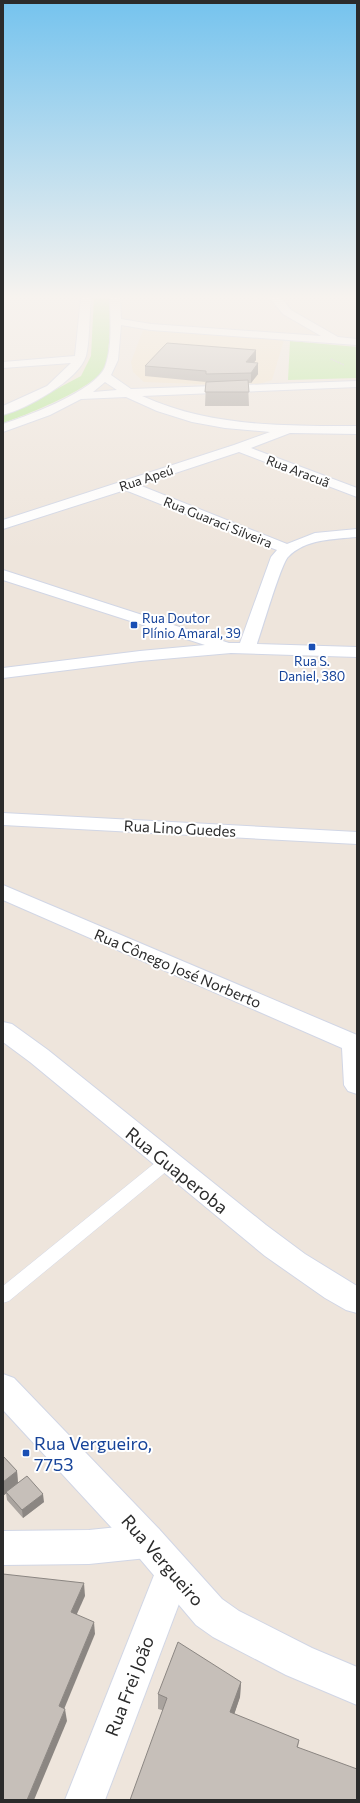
<svg xmlns="http://www.w3.org/2000/svg" width="360" height="1803" font-family="Commissioner,sans-serif">
	<style>
		.education { fill: #f1e2ca }
		.green { fill: #b6e895 }
		.lines { fill: none; stroke-linecap: round; stroke-linejoin: round }
		.lane-casing { stroke: #d1d6e5; stroke-width: 1 }
		.street-casing { stroke: #d1d6e5; stroke-width: 2 }
		.secondary-casing { stroke: #d1d6e5; stroke-width: 2 }
		.path { stroke: #c8c8c8; stroke-width: 1.5; stroke-dasharray: 1.5 1; stroke-linecap: butt }
		.lane { fill: #fff; fill-rule: evenodd }
		.street { fill: #fff; fill-rule: evenodd }
		.secondary { fill: #fff; fill-rule: evenodd }
		.wall { fill: #aaa49f }
		.shaded-wall { fill: #8b8682 }
		.building { fill: #c6bfb9; stroke: #8b8682 }
		.transit-dot { fill: #1a4fb4; stroke: #fff; stroke-width: 1.5 }
		.labels { text-anchor: middle; dominant-baseline: central; stroke-width: 4; stroke-linejoin: round; paint-order: stroke }
		.far-street-label { font-size: 13px; fill: #2b2b2b; stroke: #fff }
		.far-transit-label { font-size: 13px; fill: #164399; stroke: #fff; text-anchor: start }
		.street-label { font-size: 15px; fill: #2b2b2b; stroke: #fff }
		.near-street-label { font-size: 18px; fill: #2b2b2b; stroke: #fff }
		.near-transit-label { font-size: 18px; fill: #164399; stroke: #fff; text-anchor: start }
	</style>
	<rect width="100%" height="100%" fill="#eee5dc"/>
	<!-- education -->
	<path class="education" d="M 143,330 L 284,340 L 272,380 L 252,386 L 144,382 L 133,372 L 131,362 Z"/>
	<!-- green -->
	<g class="green">
		<path d="M 94,297 L 110,297 C 111,316 110,334 108,353 C 108,356 109,362 107,365 C 98,387 26,415 3,423 L 3,414 L 25,406 L 81,376 L 91,356 Z"/>
		<path d="M 290,341 L 357,347 L 357,378 L 288,380 Z"/>
	</g>
	<g class="lines">
		<defs>
			<path id="lane" d="M 167,1156 L 173,1158 L 175,1162 L 173,1166 L 9,1301 L 3,1303 L 3,1286 L 161,1158 Z"/>
			<g id="street">
				<path d="M 81,297 L 91,297 C 89,315 90,339 86,356 C 79,380 26,409 3,415 L 3,406 L 47,386 L 71,363 L 3,368 L 3,362 L 75,356 Z"/>
				<path d="M 110,297 L 120,297 L 121,319 L 151,324 L 321,336 L 283,314 L 269,297 L 280,297 L 291,310 L 338,337 L 357,339 L 357,345 L 151,330 L 121,325 L 118,360 L 111,375 L 131,389 L 357,381 L 357,387 L 142,396 C 210,427 284,426 357,426 L 357,434 L 290,433 L 251,448 L 357,488 L 357,497 L 239,452 L 139,485 L 287,544 L 315,533 L 357,529 L 357,537 C 334,539 305,539 288,557 C 281,564 262,630 257,644 L 357,647 L 357,657 L 231,653 L 140,661 L 3,678 L 3,668 L 140,651 L 205,645 L 3,580 L 3,570 L 229,643 L 240,643 L 271,557 L 277,550 L 125,490 L 3,529 L 3,520 L 234,445 L 270,432 L 225,428 L 192,422 L 157,411 L 126,397 L 81,399 L 50,415 L 3,432 L 3,424 C 28,416 95,391 105,367 C 113,345 110,320 110,297 ZM 105,382 L 117,390 L 93,392 Z"/>
				<path d="M 3,813 L 357,832 L 357,844 L 3,825 Z"/>
				<path d="M 3,885 L 357,1035 L 357,1094 L 348,1091 L 344,1085 L 342,1048 L 3,900 Z"/>
				<path d="M 3,1022 L 12,1024 L 48,1050 L 266,1225 L 305,1254 L 357,1286 L 357,1313 L 346,1310 L 325,1298 L 265,1256 L 30,1062 L 3,1042 Z"/>
				<path d="M 147,1524 L 159,1529 L 164,1541 L 159,1553 L 147,1558 L 89,1564 L 3,1565 L 3,1531 L 89,1530 Z"/>
				<path d="M 173,1555 L 186,1560 L 191,1572 L 105,1800 L 65,1800 L 160,1560 Z"/>
			</g>
			<path id="secondary" d="M 3,1374 L 14,1378 L 159,1529 L 222,1599 L 239,1611 L 312,1648 L 357,1667 L 357,1705 L 286,1675 L 213,1637 L 196,1625 L 135,1553 L 3,1410 Z"/>
		</defs>
		<!-- lane casing -->
		<use href="#lane" class="lane-casing"/>
		<!-- street casing -->
		<use href="#street" class="street-casing"/>
		<!-- secondary casing -->
		<use href="#secondary" class="secondary-casing"/>
		<!-- path -->
		<path class="path" d="M 331,359 L 344,365"/>
		<!-- lane -->
		<use href="#lane" class="lane"/>
		<!-- street -->
		<use href="#street" class="street"/>
		<!-- secondary -->
		<use href="#secondary" class="secondary"/>
	</g>
	<!-- wall -->
	<g class="wall">
		<path d="M 256,360 L 253,363 L 258,363 L 258,374 L 251,383 L 248,383 L 249,406 L 205,406 L 206,382 L 145,376 L 145,366 Z"/>
		<path d="M 3,1456 L 17,1471 L 18,1483 L 44,1502 L 23,1518 L 7,1500 L 6,1493 L 3,1496 Z"/>
		<path d="M 241,1682 L 240,1697 L 234,1714 L 299,1740 L 298,1747 L 158,1709 L 158,1694 Z"/>
	</g>
	<!-- shaded-wall -->
	<g class="shaded-wall">
		<path d="M 256,350 L 256,360 L 246,373 L 246,362 Z"/>
		<path d="M 258,363 L 258,374 L 251,383 L 251,373 Z"/>
		<path d="M 17,1471 L 18,1484 L 3,1496 L 3,1482 Z"/>
		<path d="M 43,1494 L 44,1502 L 23,1518 L 22,1510 Z"/>
		<path d="M 84,1583 L 85,1596 L 72,1625 L 71,1612 Z"/>
		<path d="M 94,1622 L 95,1634 L 60,1719 L 59,1706 Z"/>
		<path d="M 241,1682 L 240,1697 L 230,1727 L 230,1712 Z"/>
		<path d="M 65,1709 L 67,1721 L 34,1800 L 27,1800 Z"/>
	</g>
	<!-- building -->
	<g class="building">
		<path d="M 167,343 L 256,350 L 246,362 L 258,363 L 251,373 L 206,374 L 206,371 L 145,366 Z"/>
		<path d="M 248,380 L 249,392 L 205,392 L 206,382 Z"/>
		<path d="M 3,1456 L 17,1471 L 3,1482 Z"/>
		<path d="M 27,1476 L 43,1494 L 22,1510 L 6,1492 Z"/>
		<path d="M 3,1574 L 84,1583 L 71,1612 L 94,1622 L 59,1706 L 65,1709 L 27,1800 L 3,1800 Z"/>
		<path d="M 178,1642 L 241,1682 L 230,1712 L 299,1740 L 297,1747 L 357,1769 L 357,1800 L 130,1800 L 167,1698 L 158,1694 Z"/>
	</g>
	<!-- sky -->
	<linearGradient id="sky" x2="0" y2="1"><stop stop-color="#75c3ee"/><stop offset="0.54" stop-color="#f7f3ef"/><stop offset="1" stop-color="#f7f3ef" stop-opacity="0"/></linearGradient>
	<rect width="360" height="550" fill="url(#sky)"/>
	<!-- markers -->
	<g class="transit-dot">
		<rect x="130" y="621" width="8" height="8" rx="2"/>
		<rect x="308" y="643" width="8" height="8" rx="2"/>
		<rect x="22" y="1449" width="8" height="8" rx="2"/>
	</g>
	<g class="labels">
		<!-- far-street labels -->
		<g class="far-street-label">
			<text transform="translate(298 471) rotate(21)">Rua Aracuã</text>
			<text transform="translate(146 478) rotate(-18)">Rua Apeú</text>
			<text transform="translate(218 522) rotate(22)">Rua Guaraci Silveira</text>
		</g>
		<!-- far-transit labels -->
		<g class="far-transit-label">
			<text x="142" y="618">Rua Doutor<tspan x="142" dy="15">Plínio Amaral, 39</tspan></text>
			<text x="312" y="661" text-anchor="middle">Rua S.<tspan x="312" dy="15">Daniel, 380</tspan></text>
		</g>
		<!-- street labels -->
		<g class="street-label">
			<text transform="translate(180 828) rotate(3)">Rua Lino Guedes</text>
			<text transform="translate(178 968) rotate(23)">Rua Cônego José Norberto</text>
		</g>
		<!-- near-street labels -->
		<g class="near-street-label">
			<text transform="translate(177 1170) rotate(39)">Rua Guaperoba</text>
			<text transform="translate(163 1560) rotate(49)">Rua Vergueiro</text>
			<text transform="translate(129 1686) rotate(-69)">Rua Frei João</text>
		</g>
		<!-- near-transit labels -->
		<g class="near-transit-label">
			<text x="34" y="1443">Rua Vergueiro,<tspan x="34" dy="21">7753</tspan></text>
		</g>
	</g>
	<!-- border -->
	<rect width="360" height="1803" fill="none" stroke="#2b2b2b" stroke-width="8"/>
</svg>
